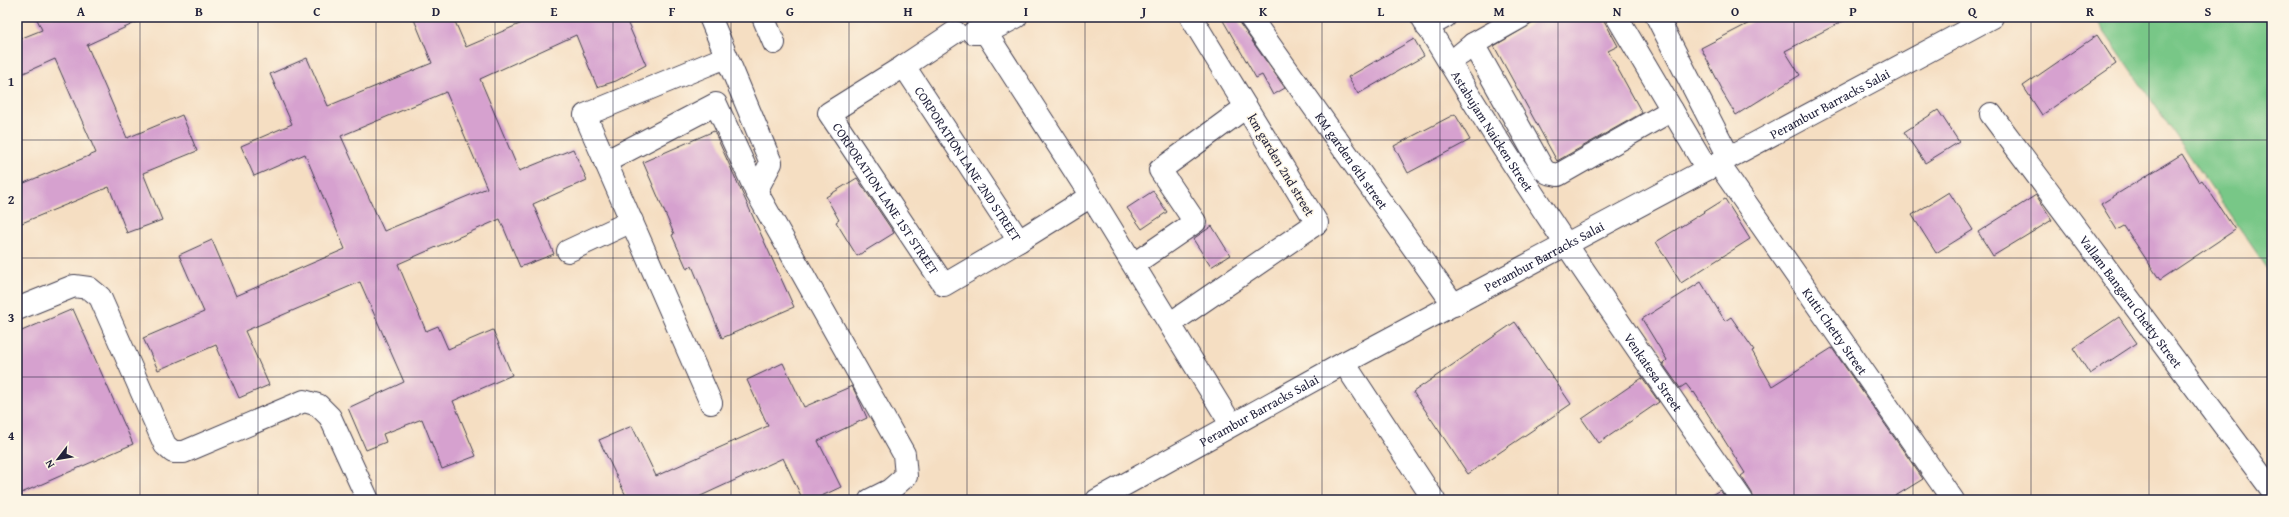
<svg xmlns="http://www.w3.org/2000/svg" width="2289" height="517" font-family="'Gentium Book Plus',serif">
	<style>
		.green { fill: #78c787; stroke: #4d7461 }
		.building { fill: #d6a1cf; fill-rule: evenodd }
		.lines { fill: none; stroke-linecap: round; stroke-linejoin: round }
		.minor-casing { stroke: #423e4f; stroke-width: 24 }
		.major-casing { stroke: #423e4f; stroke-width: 24 }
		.minor { stroke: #fff; stroke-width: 22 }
		.major { stroke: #fff; stroke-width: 22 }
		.grid { fill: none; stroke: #22223b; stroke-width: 1; stroke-opacity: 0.55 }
		.labels { text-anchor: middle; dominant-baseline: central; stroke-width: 3; stroke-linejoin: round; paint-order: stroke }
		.street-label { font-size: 13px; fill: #22223b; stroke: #fcf5e5 }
		.neatline { fill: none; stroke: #22223b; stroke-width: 1.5 }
		.grid-label { font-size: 13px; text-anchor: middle; font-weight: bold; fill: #22223b }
	</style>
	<rect width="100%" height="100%" fill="#fcf5e5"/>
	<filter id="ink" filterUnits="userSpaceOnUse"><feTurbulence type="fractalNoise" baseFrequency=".025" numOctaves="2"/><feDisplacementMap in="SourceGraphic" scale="8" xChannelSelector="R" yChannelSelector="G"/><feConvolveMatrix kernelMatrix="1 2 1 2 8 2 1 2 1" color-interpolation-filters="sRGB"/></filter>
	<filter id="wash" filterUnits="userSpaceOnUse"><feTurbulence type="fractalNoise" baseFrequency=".012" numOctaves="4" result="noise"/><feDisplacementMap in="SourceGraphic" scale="16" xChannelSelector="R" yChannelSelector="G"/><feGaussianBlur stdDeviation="0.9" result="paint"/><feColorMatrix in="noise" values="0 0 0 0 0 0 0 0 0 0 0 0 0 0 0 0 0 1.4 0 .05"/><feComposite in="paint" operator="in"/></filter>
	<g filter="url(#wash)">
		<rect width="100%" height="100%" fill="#f5dec2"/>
		<!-- green -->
		<path class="green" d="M 2094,17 L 2272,17 L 2272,275 Z"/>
		<g id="blocks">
			<!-- building -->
			<g class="building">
				<path d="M 36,17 L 148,17 L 87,45 L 127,138 L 182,115 L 197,151 L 143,173 L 162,220 L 127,233 L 109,187 L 17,225 L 17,186 L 96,153 L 55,59 L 17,76 L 17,40 L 42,30 Z"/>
				<path d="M 413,17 L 453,17 L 466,47 L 536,17 L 625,17 L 646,65 L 616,81 L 597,87 L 576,35 L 480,79 L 519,171 L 573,149 L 587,180 L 533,204 L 554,254 L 520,267 L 500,219 L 398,264 L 426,331 L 438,326 L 448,349 L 493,330 L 512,375 L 453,401 L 476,456 L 442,469 L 422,419 L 383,434 L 386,442 L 366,450 L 348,408 L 404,382 L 360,282 L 245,331 L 269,385 L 239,398 L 216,345 L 158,370 L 143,338 L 204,312 L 179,255 L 212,240 L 236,296 L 345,249 L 305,154 L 254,176 L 241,146 L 292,124 L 270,74 L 307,58 L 328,106 L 432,63 ZM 446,92 L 487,188 L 384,231 L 341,136 Z"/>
				<path d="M 1221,17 L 1238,17 L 1240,24 L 1285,88 L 1273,95 L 1262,75 L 1256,78 Z"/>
				<path d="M 1543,17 L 1602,17 L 1618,46 L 1608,51 L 1642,113 L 1557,161 L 1494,46 Z"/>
				<path d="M 1761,17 L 1851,17 L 1785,51 L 1800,75 L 1736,115 L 1721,90 L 1722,89 L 1701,48 Z"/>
				<path d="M 2097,35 L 2116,64 L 2042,115 L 2023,86 Z"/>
				<path d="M 1414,39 L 1424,56 L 1358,94 L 1348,77 Z"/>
				<path d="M 1938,110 L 1959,142 L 1925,163 L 1904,132 Z"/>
				<path d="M 1455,114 L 1470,140 L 1408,173 L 1394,146 Z"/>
				<path d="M 714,131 L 794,307 L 722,338 L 692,266 L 687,269 L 672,235 L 674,234 L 643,162 Z"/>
				<path d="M 2182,154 L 2199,182 L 2202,180 L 2235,230 L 2160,280 L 2124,226 L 2117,230 L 2101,204 Z"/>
				<path d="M 857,178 L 894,233 L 857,256 L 836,222 L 839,220 L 826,197 Z"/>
				<path d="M 1153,191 L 1167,212 L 1142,229 L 1127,208 Z"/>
				<path d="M 1949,192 L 1973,230 L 1936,253 L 1912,215 Z"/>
				<path d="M 2036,195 L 2052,220 L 1993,256 L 1978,232 Z"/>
				<path d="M 1725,199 L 1750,239 L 1681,283 L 1656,242 Z"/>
				<path d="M 1212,226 L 1230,255 L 1211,267 L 1193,239 Z"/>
				<path d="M 1701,282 L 1725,321 L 1731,317 L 1754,350 L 1752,351 L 1772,386 L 1832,348 L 1923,479 L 1889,500 L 1754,500 L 1752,493 L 1741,476 L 1745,473 L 1694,392 L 1693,393 L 1686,384 L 1680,388 L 1663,364 L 1667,360 L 1642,319 Z"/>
				<path d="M 73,309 L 133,444 L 17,495 L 17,333 Z"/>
				<path d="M 2119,317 L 2137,343 L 2090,374 L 2073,348 Z"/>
				<path d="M 1515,322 L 1571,404 L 1468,474 L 1413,392 Z"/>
				<path d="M 783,363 L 804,407 L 852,386 L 859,400 L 867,418 L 818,441 L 841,487 L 813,500 L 803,500 L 783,458 L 692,500 L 628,500 L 599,440 L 632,426 L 656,476 L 768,426 L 747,380 Z"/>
				<path d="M 1642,378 L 1659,402 L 1599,443 L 1582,419 Z"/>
				<path d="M 1720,490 L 1727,500 L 1703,500 Z"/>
			</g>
		</g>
	</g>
	<g filter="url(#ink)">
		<use href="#blocks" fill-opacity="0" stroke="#423e4f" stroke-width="1"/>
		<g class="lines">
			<defs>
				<g id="minor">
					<path d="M 710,17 L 771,163 L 756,191"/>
					<path d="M 763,17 L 774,43"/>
					<path id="s1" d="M 1250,17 L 1454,305"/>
					<path id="s2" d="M 1422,17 C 1520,183 1632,341 1742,500"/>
					<path d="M 1617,17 L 1707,169"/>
					<path d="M 1657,17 L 1729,157"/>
					<path d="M 1427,27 L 1445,17"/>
					<path id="s3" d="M 955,32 L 904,66 L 1019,241 L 1091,196"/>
					<path d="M 973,33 L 986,33 L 1016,17"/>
					<path d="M 986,33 L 1091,196 L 1231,424"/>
					<path d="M 1473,44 L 1543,169 L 1548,173 L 1558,175 L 1672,110"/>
					<path d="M 1461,54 L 1473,44 L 1521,17"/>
					<path id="s4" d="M 904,66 L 829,113 L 944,285 L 1019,241"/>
					<path id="s5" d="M 1991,114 L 2272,490"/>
					<path d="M 605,162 L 716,104 L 756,191 L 904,454 L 906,476 L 890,490 L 870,500"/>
					<path id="s6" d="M 1718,163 L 1953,500"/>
					<path d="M 568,251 L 632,221"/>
					<path d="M 1134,264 L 1195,222 L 1160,170 L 1246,107"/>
					<path d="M 17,309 L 74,286 L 89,288 L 100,297 L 165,445 L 173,452 L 184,452 L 304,401 L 318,405 L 330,417 L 368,500"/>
					<path d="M 1171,323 L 1317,223 L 1191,17"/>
					<path d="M 1344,363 L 1434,500"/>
					<path d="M 711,403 L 585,115 L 726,57"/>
				</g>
				<g id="major">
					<path id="s7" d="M 1097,500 L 1344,363 L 1992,17"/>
				</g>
			</defs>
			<!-- minor casing -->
			<use href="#minor" class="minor-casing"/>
			<!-- major casing -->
			<use href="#major" class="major-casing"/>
			<!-- minor -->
			<use href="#minor" class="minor"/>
			<!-- major -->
			<use href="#major" class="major"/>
		</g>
	</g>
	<!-- grid -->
	<path class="grid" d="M 140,17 L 140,500M 258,17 L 258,500M 376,17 L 376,500M 495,17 L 495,500M 613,17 L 613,500M 731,17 L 731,500M 849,17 L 849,500M 967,17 L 967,500M 1085,17 L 1085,500M 1204,17 L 1204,500M 1322,17 L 1322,500M 1440,17 L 1440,500M 1558,17 L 1558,500M 1676,17 L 1676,500M 1794,17 L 1794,500M 1913,17 L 1913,500M 2031,17 L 2031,500M 2149,17 L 2149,500M 17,140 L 2272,140M 17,258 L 2272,258M 17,377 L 2272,377"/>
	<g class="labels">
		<!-- street labels -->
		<g class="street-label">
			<text stroke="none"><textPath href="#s7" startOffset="833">Perambur Barracks Salai</textPath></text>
			<text stroke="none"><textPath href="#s2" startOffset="134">Astabujam Naicken Street</textPath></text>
			<text stroke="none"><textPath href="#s3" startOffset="178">CORPORATION LANE 2ND STREET</textPath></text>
			<text stroke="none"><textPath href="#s1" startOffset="176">KM garden 6th street</textPath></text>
			<text transform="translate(1281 165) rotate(59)">km garden 2nd street</text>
			<text stroke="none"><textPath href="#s4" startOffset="191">CORPORATION LANE 1ST STREET</textPath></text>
			<text stroke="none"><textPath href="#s7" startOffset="509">Perambur Barracks Salai</textPath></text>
			<text stroke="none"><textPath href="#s5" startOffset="234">Vallam Bangaru Chetty Street</textPath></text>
			<text stroke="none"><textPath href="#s6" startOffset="205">Kutti Chetty Street</textPath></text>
			<text stroke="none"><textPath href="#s2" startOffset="424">Venkatesa Street</textPath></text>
			<text stroke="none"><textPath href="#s7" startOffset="185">Perambur Barracks Salai</textPath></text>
		</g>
	</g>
	<!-- margin -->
	<rect width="2289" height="517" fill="none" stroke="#fcf5e5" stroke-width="44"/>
	<!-- north arrow -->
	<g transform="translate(58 459) rotate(239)" stroke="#fcf5e5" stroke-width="3" paint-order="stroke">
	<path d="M0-3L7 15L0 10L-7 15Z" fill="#22223b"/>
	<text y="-6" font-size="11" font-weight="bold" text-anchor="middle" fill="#22223b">N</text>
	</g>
	<rect x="22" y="22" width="2245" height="473" class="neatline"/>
	<g class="grid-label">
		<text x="81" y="16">A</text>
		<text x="199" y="16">B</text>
		<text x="317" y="16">C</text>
		<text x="436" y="16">D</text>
		<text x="554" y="16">E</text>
		<text x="672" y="16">F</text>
		<text x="790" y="16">G</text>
		<text x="908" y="16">H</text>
		<text x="1026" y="16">I</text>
		<text x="1144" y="16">J</text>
		<text x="1263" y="16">K</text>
		<text x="1381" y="16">L</text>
		<text x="1499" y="16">M</text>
		<text x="1617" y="16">N</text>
		<text x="1735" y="16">O</text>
		<text x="1853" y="16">P</text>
		<text x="1972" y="16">Q</text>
		<text x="2090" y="16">R</text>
		<text x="2208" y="16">S</text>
		<text x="11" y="86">1</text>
		<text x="11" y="204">2</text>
		<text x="11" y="322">3</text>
		<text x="11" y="440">4</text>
	</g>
</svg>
